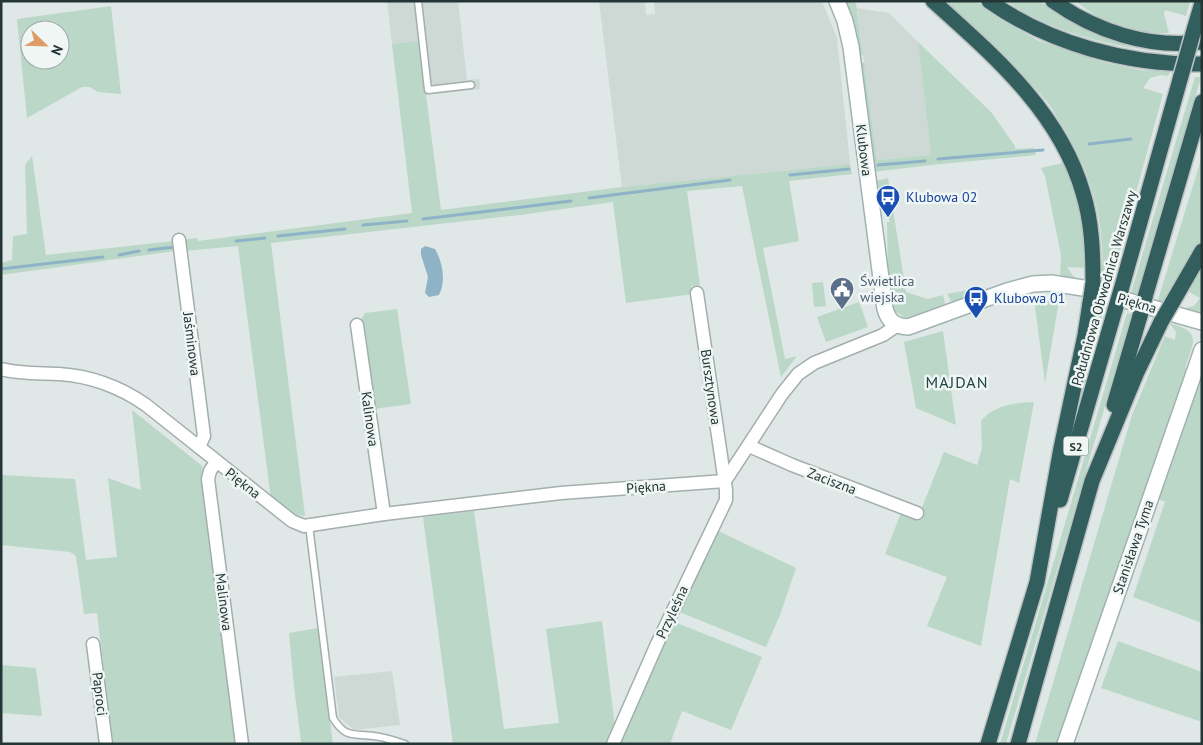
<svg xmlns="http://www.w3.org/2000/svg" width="1203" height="745" font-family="'PT Sans',sans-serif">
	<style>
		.built { fill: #ced8d5 }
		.green { fill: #bbd7c8; fill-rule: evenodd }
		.water { fill: #8eb3c7 }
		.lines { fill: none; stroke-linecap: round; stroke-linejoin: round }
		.stream { stroke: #8eb3c7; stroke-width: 3 }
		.lane-casing { stroke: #a3afad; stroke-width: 9 }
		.street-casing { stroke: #a3afad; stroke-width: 15 }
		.secondary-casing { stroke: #a0b3b0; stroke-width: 18 }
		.highway-casing { stroke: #bdc3c2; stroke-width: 18 }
		.lane { stroke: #fff; stroke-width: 6 }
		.street { stroke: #fff; stroke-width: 12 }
		.secondary { stroke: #fff; stroke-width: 15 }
		.highway { stroke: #325f5e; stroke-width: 15 }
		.highway-bridge-casing { stroke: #bdc3c2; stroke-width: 18; stroke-linecap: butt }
		.highway-bridge { stroke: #325f5e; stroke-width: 15 }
		.labels { text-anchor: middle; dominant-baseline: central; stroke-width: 5; stroke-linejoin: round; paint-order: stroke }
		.shield { fill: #eff6f4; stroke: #60706e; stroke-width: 1 }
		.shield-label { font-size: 12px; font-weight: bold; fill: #233635 }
		.street-label { font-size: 14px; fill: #233635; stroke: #eff6f4 }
		.transit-label { font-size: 14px; fill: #164399; stroke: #eff6f4; text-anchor: start }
		.service-label { font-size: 14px; fill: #4e5e75; stroke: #eff6f4; text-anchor: start }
		.quarter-label { font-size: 16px; letter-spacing: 1px; fill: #214644; stroke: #eff6f4 }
	</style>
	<rect width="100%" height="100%" fill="#dfe8e6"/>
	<!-- built -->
	<g class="built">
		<path d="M 387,1 L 458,1 L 467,80 L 479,79 L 480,89 L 426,95 L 419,41 L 392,44 Z"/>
		<path d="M 599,1 L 645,1 L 646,15 L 655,14 L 654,1 L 821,1 L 824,6 L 837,38 L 850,164 L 622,187 Z"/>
		<path d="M 857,8 L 889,13 L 918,42 L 931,155 L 877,160 Z"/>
		<path d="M 392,671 L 400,725 L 354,730 L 339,717 L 334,677 Z"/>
	</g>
	<!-- green -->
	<g class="green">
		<path d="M 848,1 L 856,3 L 863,56 L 859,53 L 846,3 Z"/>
		<path d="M 945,1 L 976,1 L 1000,19 L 1037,40 L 1102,62 L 1141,70 L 1170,72 L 1168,76 L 1161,75 L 1150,78 L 1143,88 L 1163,94 L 1112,280 L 1101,281 C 1107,224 1091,170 1060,122 C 1055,114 1050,104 1043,97 C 1013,63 978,32 945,1 Z"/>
		<path d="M 1007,1 L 1039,1 L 1092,33 L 1135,49 C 1092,40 1044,28 1007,1 Z"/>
		<path d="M 1075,1 L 1190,1 L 1186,16 L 1165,10 L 1164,14 L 1169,33 L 1143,33 L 1099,18 Z"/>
		<path d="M 111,6 L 121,94 L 98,92 L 90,87 L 82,87 L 27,118 L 17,19 ZM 30,30 L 60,30 L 60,60 L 30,60 Z"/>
		<path d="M 419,41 L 441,210 L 622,187 L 850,164 L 852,174 L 789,181 L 799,241 L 763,248 L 785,359 L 797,356 L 781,377 L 742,186 L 687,191 L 700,285 L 691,286 L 693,294 L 626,303 L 613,202 L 520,215 L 271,243 L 305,516 L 294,514 L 271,499 L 238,246 L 184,251 L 183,240 L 197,238 L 198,241 L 412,213 L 392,44 Z"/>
		<path d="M 918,42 L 991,112 L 1015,146 L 1015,149 L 1034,148 L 1036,155 L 931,165 L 873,172 L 860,66 L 861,63 L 864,62 L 877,160 L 931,155 Z"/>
		<path d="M 1195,77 L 1201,77 L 1137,295 L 1131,293 Z"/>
		<path d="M 32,156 L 46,255 L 174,241 L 175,251 L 1,275 L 1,263 L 12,260 L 13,236 L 27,234 L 25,165 Z"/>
		<path d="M 1202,156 L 1202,243 L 1166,303 L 1158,300 Z"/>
		<path d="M 1067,162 L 1077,188 L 1089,268 L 1067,267 L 1073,276 L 1085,283 L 1060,279 L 1061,255 L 1045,176 L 1041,168 Z"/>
		<path d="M 888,178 L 906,292 L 928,299 L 943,295 L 945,304 L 909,317 L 904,317 L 895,311 L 893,306 L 888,273 L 887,222 L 890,222 L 888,215 L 886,215 L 884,202 L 880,202 L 874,186 L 877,181 Z"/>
		<path d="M 1202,262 L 1202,313 L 1196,314 L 1182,309 L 1194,306 L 1200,298 L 1189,292 L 1193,284 L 1189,282 Z"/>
		<path d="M 823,282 L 826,306 L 814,307 L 812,283 Z"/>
		<path d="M 982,287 L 979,295 L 958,303 L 951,301 L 947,294 Z"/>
		<path d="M 1034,299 L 1059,301 L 1045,383 Z"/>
		<path d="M 859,302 L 868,327 L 826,342 L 817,317 Z"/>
		<path d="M 1097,304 L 1105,307 L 1083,385 L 1080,384 Z"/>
		<path d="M 397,309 L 411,404 L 374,409 L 362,318 L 365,313 Z"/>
		<path d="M 1127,313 L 1132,314 L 1006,744 L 1000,744 Z"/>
		<path d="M 1169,323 C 1202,332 1194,340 1185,368 L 1189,370 L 1059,744 L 1035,744 L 1132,415 L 1165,336 L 1175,340 L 1176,332 Z"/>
		<path d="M 943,331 L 956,425 L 916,408 L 904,342 Z"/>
		<path d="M 1202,369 L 1202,623 L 1133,597 L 1165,502 L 1156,498 Z"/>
		<path d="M 1034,402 L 1019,483 L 1010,479 L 981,646 L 927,626 L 947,577 L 885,554 L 902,510 L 921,510 L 944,452 L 977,465 L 982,449 L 981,421 C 994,405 1014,403 1034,402 Z"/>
		<path d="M 132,410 L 202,466 L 237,744 L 113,744 L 97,613 L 84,614 L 76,556 L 70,552 L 1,545 L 1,475 L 75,479 L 86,560 L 117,557 L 108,478 L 141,490 Z"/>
		<path d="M 474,511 L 504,729 L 559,723 L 546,629 L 602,621 L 615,727 L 607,744 L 453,744 L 423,517 Z"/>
		<path d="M 714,529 L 796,568 L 780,615 L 766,647 L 677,611 Z"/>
		<path d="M 672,621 L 762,657 L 731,730 L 682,711 L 670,744 L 618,744 Z"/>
		<path d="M 318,628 L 333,744 L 299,744 L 301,742 L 294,687 L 289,633 Z"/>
		<path d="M 1118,641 L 1202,672 L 1202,722 L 1101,688 Z"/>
		<path d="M 1,665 L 36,668 L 42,716 L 1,713 Z"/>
	</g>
	<!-- water -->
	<path class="water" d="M 425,246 L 435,249 C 443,263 446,281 439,295 L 429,297 L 425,293 L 428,277 L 421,255 L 421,249 Z"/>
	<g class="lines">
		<!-- stream -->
		<g class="stream">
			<path d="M 1089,144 L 1131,139"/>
			<path d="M 938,159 L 1043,150"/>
			<path d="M 878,165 L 925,161"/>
			<path d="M 790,175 L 849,169"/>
			<path d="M 589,198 L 730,180"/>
			<path d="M 423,219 L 571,201"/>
			<path d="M 363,225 L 407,221"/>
			<path d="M 278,236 L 345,229"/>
			<path d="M 236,241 L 265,238"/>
			<path d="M 149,250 L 175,247"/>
			<path d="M 119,255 L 139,251"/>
			<path d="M 1,269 L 103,257"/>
		</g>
		<defs>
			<g id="lane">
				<path d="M 418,1 L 428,90 L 471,85"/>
				<path d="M 309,525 L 333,718 C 346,739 353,733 374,736 C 384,737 395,741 405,744"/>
			</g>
			<g id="street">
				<path d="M 179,240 L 204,436 L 199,447"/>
				<path d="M 357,325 L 384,514"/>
				<path d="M 1,369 C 20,374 40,373 59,374 C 92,376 120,387 146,405 L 292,521 L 304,526 L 384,514 L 561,493 L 725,481 L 782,394 L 798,374 L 814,363 L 883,335 L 896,326"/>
				<path d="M 749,446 L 792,465 L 917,513"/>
				<path d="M 216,462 L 210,471 L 208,479 L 242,744"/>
				<path d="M 93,644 L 106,744"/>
				<path d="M 613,744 L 657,644 L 726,500 L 726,490 L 697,293"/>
			</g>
			<g id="secondary">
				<path d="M 837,1 L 845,21 L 851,47 L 885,309 C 889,322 895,326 908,327 L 1007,291 L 1033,284 L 1051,283 L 1083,288 L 1202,322"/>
				<path d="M 1065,744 L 1202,350"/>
			</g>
			<g id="highway">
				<path d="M 933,1 C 993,55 1060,112 1083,193 C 1092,222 1093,253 1093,283"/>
				<path d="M 989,1 C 1050,44 1128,65 1202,64"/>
				<path d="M 1053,1 C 1095,31 1149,49 1202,42"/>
				<path d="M 1194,30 L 1202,3"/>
				<path d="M 1121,290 L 1181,76"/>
				<path d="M 1145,297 L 1202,102"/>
				<path d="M 1172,303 L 1202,251"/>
				<path d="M 1114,405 L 1140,316"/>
				<path d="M 1060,500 L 1115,310"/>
				<path d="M 988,744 L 1037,582 L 1061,448 L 1085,335 L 1090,303"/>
				<path d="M 1018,744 L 1092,481 L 1137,372 L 1161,322"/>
			</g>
		</defs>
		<!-- lane casing -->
		<use href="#lane" class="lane-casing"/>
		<!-- street casing -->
		<use href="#street" class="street-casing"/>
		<!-- secondary casing -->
		<use href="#secondary" class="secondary-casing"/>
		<!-- highway casing -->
		<use href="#highway" class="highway-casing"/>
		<!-- lane -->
		<use href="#lane" class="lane"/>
		<!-- street -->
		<use href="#street" class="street"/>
		<!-- secondary -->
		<use href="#secondary" class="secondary"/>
		<!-- highway -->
		<use href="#highway" class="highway"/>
		<defs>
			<g id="highway-bridge">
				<path d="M 1181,76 L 1194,30"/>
				<path d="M 1090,303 L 1093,283"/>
				<path d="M 1115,310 L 1121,290"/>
				<path d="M 1140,316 L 1145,297"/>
				<path d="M 1161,322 L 1172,303"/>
			</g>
		</defs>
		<!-- highway-bridge casing -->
		<use href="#highway-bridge" class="highway-bridge-casing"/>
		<!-- highway-bridge -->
		<use href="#highway-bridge" class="highway-bridge"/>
	</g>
	<!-- icons -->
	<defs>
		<symbol id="bus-pin" viewBox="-11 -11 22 30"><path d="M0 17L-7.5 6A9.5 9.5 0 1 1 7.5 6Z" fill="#1a4fb4" stroke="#eff6f4"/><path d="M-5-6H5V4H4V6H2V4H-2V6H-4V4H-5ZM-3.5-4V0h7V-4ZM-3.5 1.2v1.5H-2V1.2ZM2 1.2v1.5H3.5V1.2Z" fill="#fff"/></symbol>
		<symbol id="civic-pin" viewBox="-11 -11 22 30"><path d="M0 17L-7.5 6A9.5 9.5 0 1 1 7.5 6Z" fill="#5c6f8a" stroke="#eff6f4"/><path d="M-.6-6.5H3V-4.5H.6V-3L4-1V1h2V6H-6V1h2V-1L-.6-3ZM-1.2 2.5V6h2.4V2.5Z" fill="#fff"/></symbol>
	</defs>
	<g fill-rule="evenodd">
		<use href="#bus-pin" x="874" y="183" width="28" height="38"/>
		<use href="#civic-pin" x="828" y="275" width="28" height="38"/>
		<use href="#bus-pin" x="962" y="284" width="28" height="38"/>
	</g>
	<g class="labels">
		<!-- shield labels -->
		<rect class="shield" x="1063.5" y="436.5" width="25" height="19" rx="4"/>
		<g class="shield-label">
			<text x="1076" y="446">S2</text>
		</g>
		<!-- street labels -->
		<g class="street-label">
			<text transform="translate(864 150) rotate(83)">Klubowa</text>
			<text transform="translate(1104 288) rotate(-74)">Południowa Obwodnica Warszawy</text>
			<text transform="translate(1137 303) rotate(16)">Piękna</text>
			<text transform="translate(192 344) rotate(83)">Jaśminowa</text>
			<text transform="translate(711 387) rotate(82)">Bursztynowa</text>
			<text transform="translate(370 419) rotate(82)">Kalinowa</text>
			<text transform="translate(832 481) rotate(21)">Zaciszna</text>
			<text transform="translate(243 483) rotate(38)">Piękna</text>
			<text transform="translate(646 487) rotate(-4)">Piękna</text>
			<text transform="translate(1133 547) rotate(-71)">Stanisława Tyma</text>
			<text transform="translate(224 602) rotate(83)">Malinowa</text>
			<text transform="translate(672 612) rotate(-65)">Przyleśna</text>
			<text transform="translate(100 694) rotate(83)">Paproci</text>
		</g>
		<!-- transit labels -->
		<g class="transit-label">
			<text x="906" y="197">Klubowa 02</text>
			<text x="994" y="298">Klubowa 01</text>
		</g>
		<!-- service labels -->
		<g class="service-label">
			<text x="860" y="281">Świetlica<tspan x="860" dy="16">wiejska</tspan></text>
		</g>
		<!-- quarter labels -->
		<g class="quarter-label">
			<text x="957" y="382">MAJDAN</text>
		</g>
	</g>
	<!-- border -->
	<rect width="1203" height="745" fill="none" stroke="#233635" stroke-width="5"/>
	<!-- north arrow -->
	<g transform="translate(45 45) rotate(113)"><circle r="24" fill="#eff6f4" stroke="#9da9a8"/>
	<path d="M0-4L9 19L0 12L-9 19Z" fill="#e09c66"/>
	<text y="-8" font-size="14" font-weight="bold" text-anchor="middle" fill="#233635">N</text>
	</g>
</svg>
